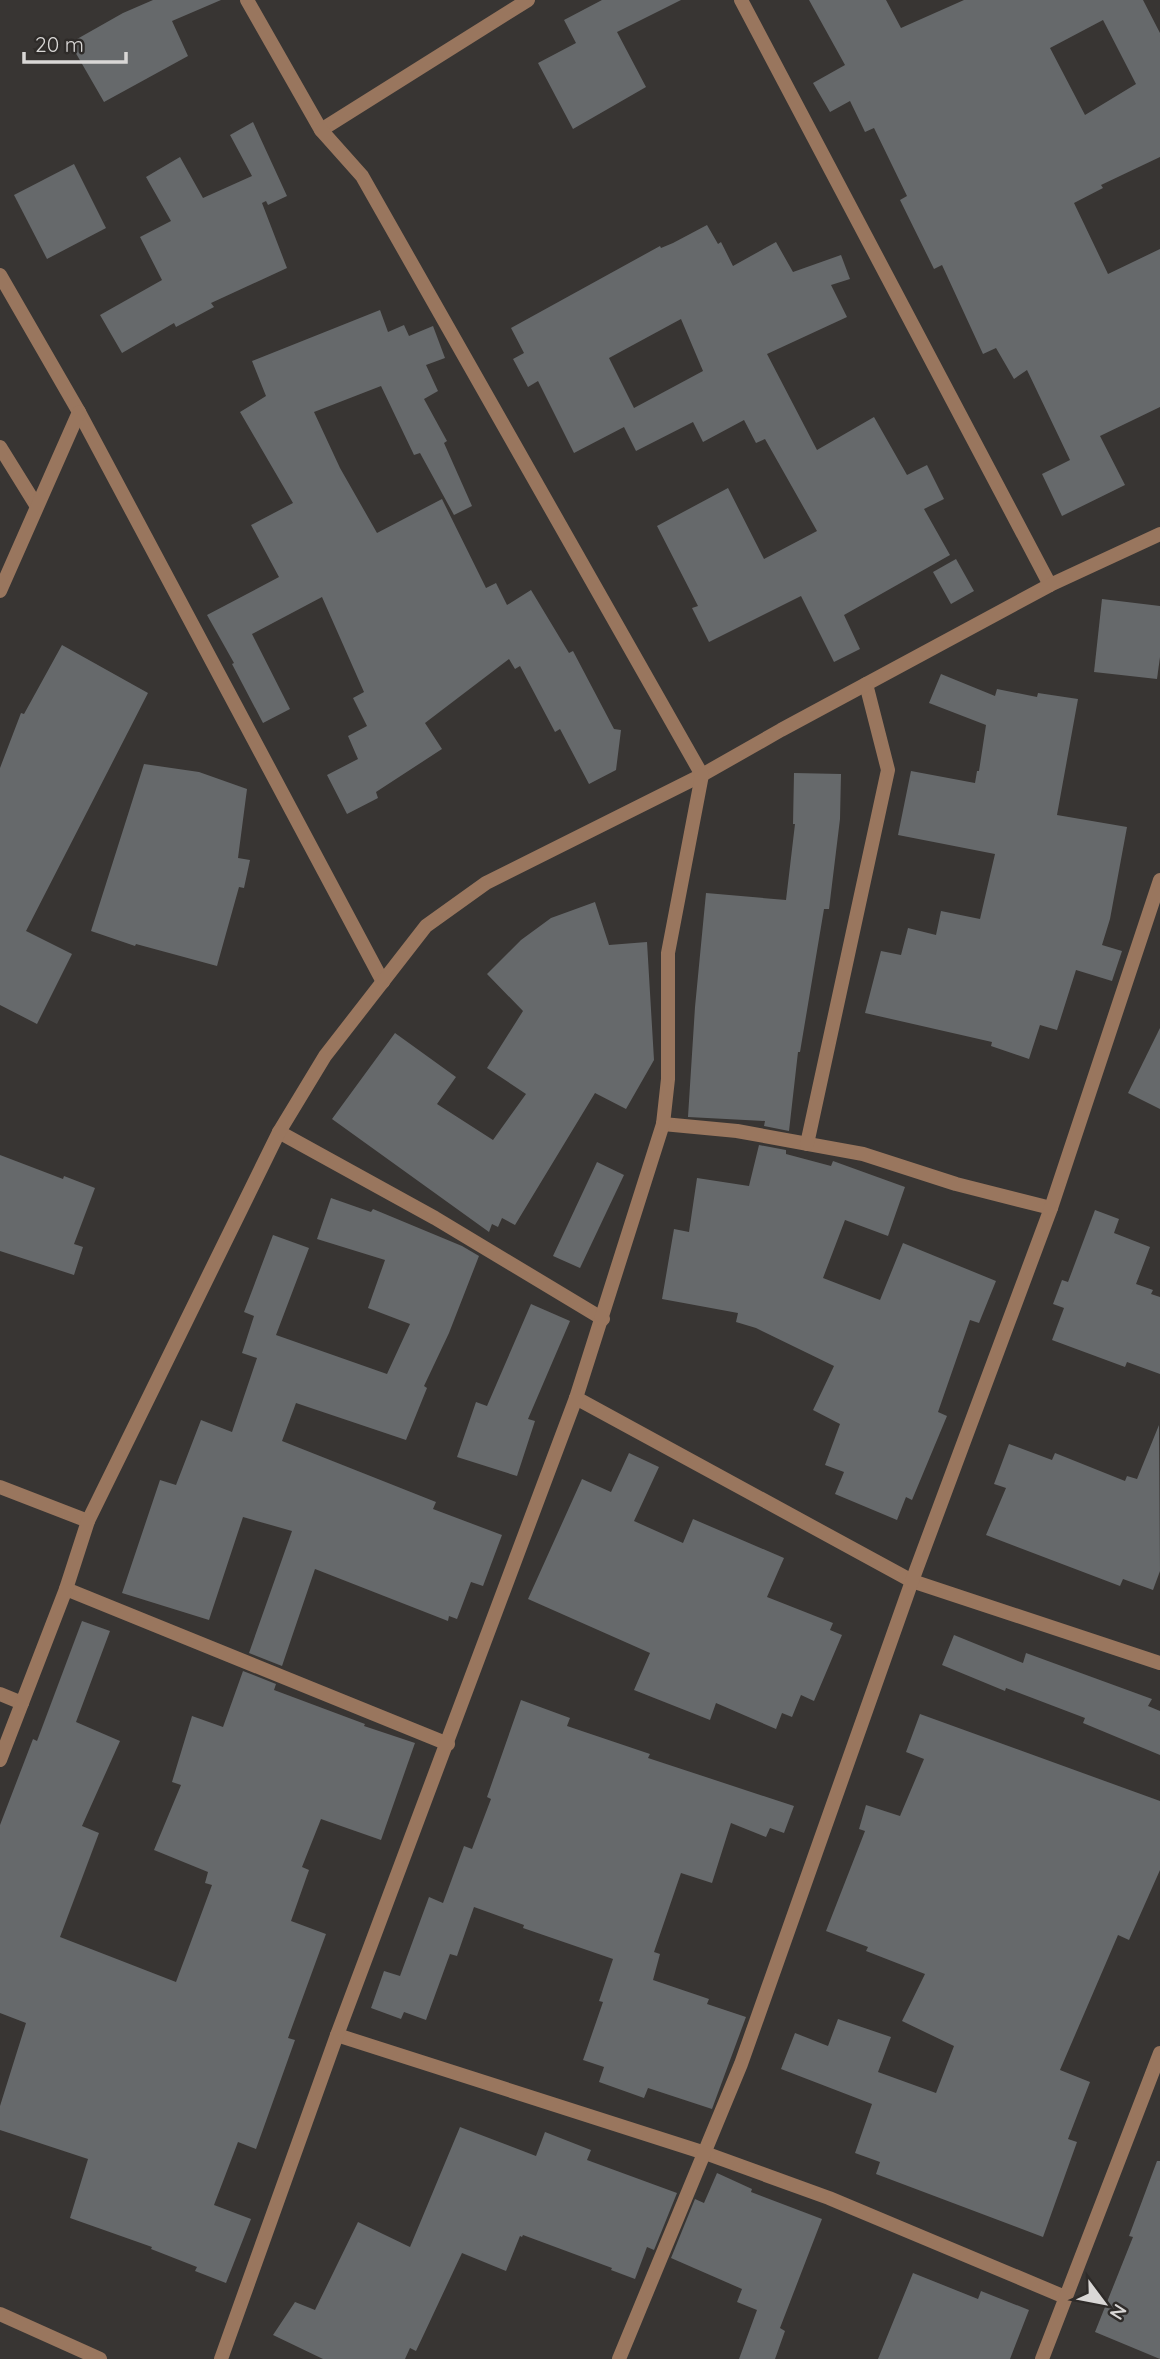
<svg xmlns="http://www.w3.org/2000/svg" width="1160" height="2359" font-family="Quicksand,sans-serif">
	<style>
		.building { fill: #66696b; fill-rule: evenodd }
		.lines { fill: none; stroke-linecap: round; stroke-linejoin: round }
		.minor { stroke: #99765e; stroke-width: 14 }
	</style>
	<rect width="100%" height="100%" fill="#383533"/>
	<!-- building -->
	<g class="building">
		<path d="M 153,0 L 221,0 L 172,21 L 188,56 L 104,102 L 70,43 L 123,13 Z"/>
		<path d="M 602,0 L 681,0 L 617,32 L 646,87 L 573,129 L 538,63 L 576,43 L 564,20 Z"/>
		<path d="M 809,0 L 886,0 L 901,28 L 964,0 L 1143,0 L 1160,33 L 1160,157 L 1101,185 L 1103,188 L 1074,203 L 1108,274 L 1160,249 L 1160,407 L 1100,436 L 1125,485 L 1062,516 L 1042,474 L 1070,460 L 1027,370 L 1014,379 L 996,348 L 983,354 L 942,265 L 934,269 L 900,200 L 907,196 L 874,128 L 865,132 L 850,101 L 830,112 L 813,83 L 845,65 ZM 1103,20 L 1136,84 L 1085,115 L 1050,48 Z"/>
		<path d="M 253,122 L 287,196 L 268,205 L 266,201 L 262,203 L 287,268 L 211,303 L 214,307 L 176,327 L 174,323 L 122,353 L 100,315 L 162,280 L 140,237 L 171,221 L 146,177 L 180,157 L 203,198 L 252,176 L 230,135 Z"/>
		<path d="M 74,164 L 106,228 L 47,259 L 14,195 Z"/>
		<path d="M 707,225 L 718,244 L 721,242 L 733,266 L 776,242 L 793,272 L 841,255 L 850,279 L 831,285 L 847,317 L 767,354 L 817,450 L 874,417 L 907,475 L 927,465 L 944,499 L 924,509 L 950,555 L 844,615 L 860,649 L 834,662 L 801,596 L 709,642 L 692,608 L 698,606 L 657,526 L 728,488 L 764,559 L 817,531 L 765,439 L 756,443 L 744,420 L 703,442 L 693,422 L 636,451 L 624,427 L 574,453 L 538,381 L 528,387 L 513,359 L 524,353 L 511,328 L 660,246 L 661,248 L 673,243 ZM 681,319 L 703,371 L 634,408 L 609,358 Z"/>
		<path d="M 380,310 L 388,332 L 404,325 L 409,336 L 433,326 L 445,358 L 426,365 L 438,391 L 424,399 L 447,441 L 444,443 L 472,506 L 454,515 L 420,453 L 414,455 L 381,386 L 314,412 L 340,468 L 377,533 L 442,499 L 486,588 L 496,583 L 507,605 L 531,590 L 569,653 L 573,651 L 614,729 L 621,730 L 616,770 L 589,784 L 560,729 L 555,732 L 520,666 L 515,669 L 509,659 L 425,723 L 442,749 L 376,792 L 378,798 L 347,814 L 327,775 L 358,759 L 348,736 L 367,726 L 353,698 L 364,692 L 322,597 L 252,634 L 290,709 L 263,723 L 232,664 L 234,663 L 207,615 L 279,577 L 251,525 L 293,503 L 240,412 L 266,396 L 252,361 Z"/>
		<path d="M 956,559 L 974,591 L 951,604 L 933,572 Z"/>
		<path d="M 1102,599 L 1160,606 L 1160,657 L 1157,679 L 1094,672 Z"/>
		<path d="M 62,645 L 148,693 L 26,931 L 72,954 L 37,1024 L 0,1005 L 0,768 L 21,713 L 24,714 Z"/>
		<path d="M 941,674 L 995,696 L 997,689 L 1037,697 L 1038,693 L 1078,699 L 1057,815 L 1127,827 L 1110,919 L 1102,945 L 1122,951 L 1112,981 L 1076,970 L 1057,1030 L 1040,1025 L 1029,1059 L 991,1046 L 992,1042 L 865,1013 L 881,951 L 901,955 L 908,928 L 936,935 L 941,911 L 980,919 L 995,854 L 898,835 L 911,771 L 975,783 L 977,771 L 979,771 L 986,725 L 929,703 Z"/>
		<path d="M 144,764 L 199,772 L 247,789 L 238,858 L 250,860 L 244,888 L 239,887 L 217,966 L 136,944 L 135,946 L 91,931 Z"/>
		<path d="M 794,773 L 841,774 L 840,819 L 829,909 L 824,909 L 800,1052 L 798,1052 L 789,1131 L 764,1126 L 765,1121 L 688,1117 L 695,1007 L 706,893 L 786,900 L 795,824 L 793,824 Z"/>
		<path d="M 595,902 L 609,945 L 647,942 L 654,1060 L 626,1109 L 595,1093 L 515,1225 L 502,1218 L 498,1227 L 492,1224 L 489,1232 L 332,1119 L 395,1033 L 456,1077 L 437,1104 L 493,1140 L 526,1094 L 487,1068 L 523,1011 L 487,974 L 521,940 L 551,918 Z"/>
		<path d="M 1160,1028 L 1160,1109 L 1128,1093 Z"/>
		<path d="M 759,1145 L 786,1150 L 786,1154 L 831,1166 L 833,1161 L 905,1187 L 888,1236 L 845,1220 L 823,1278 L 880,1300 L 903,1243 L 996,1281 L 979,1323 L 970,1320 L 938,1412 L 947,1416 L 912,1500 L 906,1497 L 897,1520 L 835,1494 L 844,1472 L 825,1465 L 840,1424 L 813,1410 L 834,1366 L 756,1328 L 736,1322 L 738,1313 L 662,1299 L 674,1229 L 689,1232 L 697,1178 L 749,1186 Z"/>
		<path d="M 0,1155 L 63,1179 L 64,1176 L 95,1188 L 74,1244 L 83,1247 L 74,1275 L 0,1251 Z"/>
		<path d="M 597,1162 L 624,1175 L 580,1268 L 553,1256 Z"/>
		<path d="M 331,1198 L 371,1212 L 373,1209 L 462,1246 L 479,1256 L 449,1333 L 424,1386 L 427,1388 L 406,1440 L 296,1403 L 282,1441 L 436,1502 L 433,1509 L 502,1535 L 483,1586 L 471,1582 L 457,1619 L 449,1616 L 448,1621 L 315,1569 L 282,1666 L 249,1653 L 292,1531 L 243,1517 L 209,1620 L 122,1593 L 160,1480 L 176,1485 L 201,1420 L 232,1432 L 257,1358 L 242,1353 L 254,1316 L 244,1312 L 273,1235 L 309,1248 L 276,1335 L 387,1374 L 410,1324 L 368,1308 L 385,1260 L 317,1239 Z"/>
		<path d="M 1095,1210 L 1119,1219 L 1114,1233 L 1150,1247 L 1136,1284 L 1153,1290 L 1151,1294 L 1160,1297 L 1160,1374 L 1127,1362 L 1125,1367 L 1052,1340 L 1064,1308 L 1053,1304 L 1062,1280 L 1068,1282 Z"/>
		<path d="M 531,1304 L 570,1321 L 528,1419 L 535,1421 L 517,1476 L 457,1457 L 476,1402 L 487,1406 Z"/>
		<path d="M 1159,1425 L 1160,1571 L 1153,1590 L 1123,1579 L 1120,1586 L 986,1535 L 1006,1488 L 994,1484 L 1009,1444 L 1052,1460 L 1055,1453 L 1125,1481 L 1127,1476 L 1137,1479 Z"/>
		<path d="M 629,1453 L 659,1467 L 634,1521 L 683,1543 L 693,1519 L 784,1558 L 767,1597 L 833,1623 L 830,1630 L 842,1635 L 814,1701 L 801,1695 L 792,1717 L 782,1713 L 776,1729 L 716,1703 L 710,1720 L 634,1690 L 650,1653 L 528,1599 L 582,1479 L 611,1492 Z"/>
		<path d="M 82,1621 L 110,1631 L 76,1722 L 120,1741 L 82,1826 L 99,1833 L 60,1937 L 176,1982 L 212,1885 L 205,1883 L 208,1872 L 154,1850 L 181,1785 L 172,1782 L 192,1716 L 223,1727 L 243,1671 L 276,1684 L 274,1690 L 365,1724 L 364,1726 L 415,1743 L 381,1840 L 321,1819 L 302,1867 L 309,1870 L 291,1921 L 326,1934 L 288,2038 L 295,2040 L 256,2149 L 238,2142 L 214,2205 L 251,2219 L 226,2283 L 195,2271 L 197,2267 L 151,2249 L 152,2247 L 70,2218 L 88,2159 L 0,2130 L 0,2106 L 26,2023 L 0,2013 L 0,1825 L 33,1739 L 37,1741 Z"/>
		<path d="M 954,1635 L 1023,1663 L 1026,1653 L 1152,1699 L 1148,1706 L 1160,1711 L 1160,1755 L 1083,1723 L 1085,1718 L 1006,1688 L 1005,1691 L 942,1665 Z"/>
		<path d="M 521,1700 L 570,1718 L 567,1726 L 650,1754 L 648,1758 L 794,1806 L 784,1833 L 770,1828 L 766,1837 L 731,1823 L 712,1883 L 681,1873 L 654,1952 L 660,1954 L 653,1980 L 709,1999 L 707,2004 L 746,2017 L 712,2109 L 648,2088 L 644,2098 L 599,2082 L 604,2067 L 583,2060 L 603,2002 L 599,2001 L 613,1959 L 523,1928 L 524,1925 L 474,1907 L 457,1956 L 450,1954 L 426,2020 L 404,2012 L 401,2019 L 371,2008 L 384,1971 L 400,1976 L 429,1897 L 443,1903 L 464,1846 L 472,1849 L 491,1799 L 487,1797 Z"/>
		<path d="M 920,1714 L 1160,1801 L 1160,1870 L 1129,1940 L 1118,1935 L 1060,2070 L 1090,2082 L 1068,2139 L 1077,2142 L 1043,2237 L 876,2174 L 880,2162 L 855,2153 L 872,2104 L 781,2069 L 795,2033 L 828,2046 L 838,2019 L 891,2037 L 878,2072 L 936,2093 L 954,2046 L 902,2021 L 925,1974 L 866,1951 L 868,1947 L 826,1931 L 865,1831 L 859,1829 L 866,1805 L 900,1816 L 924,1759 L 906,1752 Z"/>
		<path d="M 460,2127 L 536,2156 L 545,2132 L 591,2150 L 587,2160 L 677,2193 L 654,2250 L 647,2247 L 635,2279 L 611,2270 L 612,2268 L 523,2235 L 522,2237 L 520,2236 L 506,2271 L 462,2253 L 416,2351 L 410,2348 L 405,2359 L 323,2359 L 273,2335 L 295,2302 L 315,2310 L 358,2222 L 410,2247 Z"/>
		<path d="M 1157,2161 L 1160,2161 L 1160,2359 L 1095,2332 L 1133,2237 L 1129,2236 Z"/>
		<path d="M 717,2173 L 752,2189 L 751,2192 L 822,2219 L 780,2328 L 785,2331 L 775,2359 L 739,2359 L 757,2310 L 737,2302 L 742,2289 L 671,2258 L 695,2199 L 704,2203 Z"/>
		<path d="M 913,2273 L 978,2299 L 981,2291 L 1029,2310 L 1010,2359 L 878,2359 Z"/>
	</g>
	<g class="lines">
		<!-- minor -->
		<g class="minor">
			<path d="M 741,0 L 1050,585"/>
			<path d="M 321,130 L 528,0"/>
			<path d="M 0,275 L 79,412 L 383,982"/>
			<path d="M 0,447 L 36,505"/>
			<path d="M 0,591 L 79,412"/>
			<path d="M 663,1124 L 737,1131 L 863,1154 L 956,1184 L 1051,1208"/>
			<path d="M 279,1132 L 435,1218 L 603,1319"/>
			<path d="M 807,1144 L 888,770 L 866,684"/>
			<path d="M 576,1398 L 912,1581 L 1160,1663"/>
			<path d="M 0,1487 L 88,1521"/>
			<path d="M 66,1589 L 448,1744"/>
			<path d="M 0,1694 L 22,1703"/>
			<path d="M 0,1760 L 66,1589 L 88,1521 L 279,1132 L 325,1056 L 426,926 L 486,883 L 702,775 L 781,730 L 1050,585 L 1160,534"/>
			<path d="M 337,2035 L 705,2153 L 829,2198 L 1065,2297"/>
			<path d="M 0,2314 L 100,2359"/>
			<path d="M 221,2359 L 337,2035 L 576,1398 L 663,1124 L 668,1079 L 668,953 L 702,775 L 362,176 L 321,130 L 247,0"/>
			<path d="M 619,2359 L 741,2064 L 912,1581 L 1051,1208 L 1160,880"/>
			<path d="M 1042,2359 L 1160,2053"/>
		</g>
	</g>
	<!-- north arrow -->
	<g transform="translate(1104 2303) rotate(122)" stroke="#2e2b29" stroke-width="5" paint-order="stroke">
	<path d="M0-5L12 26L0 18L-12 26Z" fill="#d9d7d6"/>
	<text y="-10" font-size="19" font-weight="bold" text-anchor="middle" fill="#d9d7d6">N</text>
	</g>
	<!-- scale -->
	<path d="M24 52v10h102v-10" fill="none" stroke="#d9d7d6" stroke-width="3.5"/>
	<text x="35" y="52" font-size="21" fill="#d9d7d6" stroke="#2e2b29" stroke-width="5" paint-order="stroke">20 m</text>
</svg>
